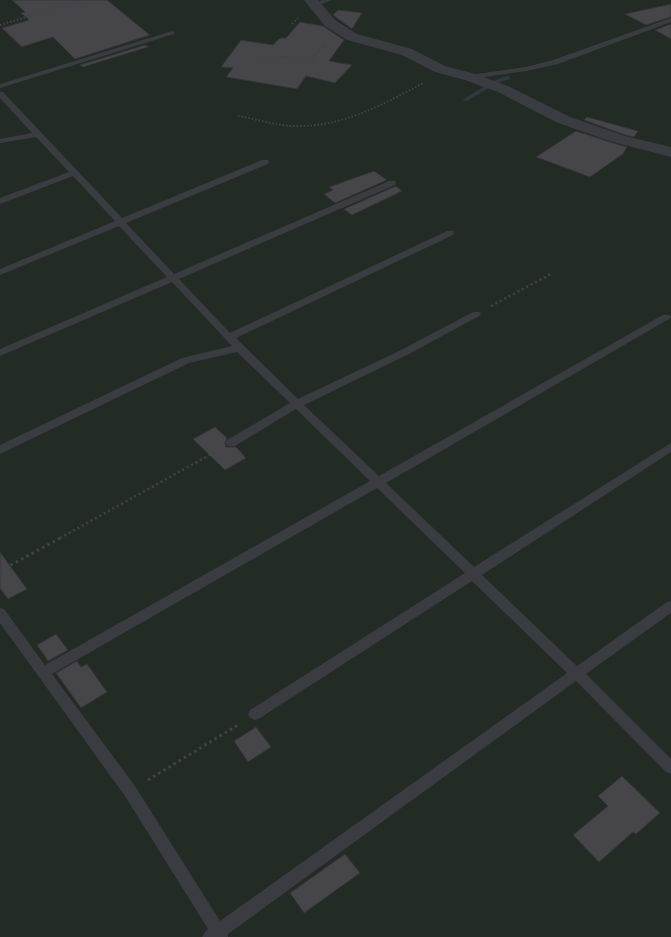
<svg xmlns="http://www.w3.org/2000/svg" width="671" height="937" font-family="'Roboto Condensed',sans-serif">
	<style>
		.green { fill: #222b24 }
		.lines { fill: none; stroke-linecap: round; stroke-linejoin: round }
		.stream { fill: #303841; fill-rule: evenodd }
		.building { fill: #45454a; stroke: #353439 }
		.path-far2 { stroke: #414349; stroke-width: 2; stroke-dasharray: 1.5 2; stroke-linecap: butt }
		.path-far1 { stroke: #414349; stroke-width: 2.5; stroke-dasharray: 2 3; stroke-linecap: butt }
		.path { stroke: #414349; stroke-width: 3; stroke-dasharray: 2.5 3.5; stroke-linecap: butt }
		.service { fill: #3b3c42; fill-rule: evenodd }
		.minor { fill: #3b3c42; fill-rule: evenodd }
	</style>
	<rect width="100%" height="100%" fill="#1b1a1d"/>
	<!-- green -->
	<rect class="green" x="0" y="0" width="671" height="937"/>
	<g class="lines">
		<!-- stream -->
		<path class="stream" d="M 508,76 L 510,77 L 510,79 L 497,83 L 467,101 L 462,100 L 493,81 Z"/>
	</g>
	<!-- building -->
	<g class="building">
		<path d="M 12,0 L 107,0 L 150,35 L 75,59 L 53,37 L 22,47 L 2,28 L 29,20 L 21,13 L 25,12 Z"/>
		<path d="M 671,4 L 671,17 L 646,25 L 625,14 Z"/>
		<path d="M 338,10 L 362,13 L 352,29 L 333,15 Z"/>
		<path d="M 300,22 L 323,26 L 344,40 L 329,61 L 352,65 L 335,83 L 306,76 L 297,89 L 226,77 L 233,68 L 221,67 L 241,40 L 273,45 L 280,38 L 286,38 Z"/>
		<path d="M 671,24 L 671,39 L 655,30 Z"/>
		<path d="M 145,45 L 148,47 L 83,67 L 80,65 Z"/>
		<path d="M 587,117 L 638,131 L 634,137 L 625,135 L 584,120 Z"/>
		<path d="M 576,131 L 613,143 L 627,147 L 623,154 L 590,177 L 536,157 Z"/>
		<path d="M 374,171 L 387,180 L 335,203 L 324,194 L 333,190 L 329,187 Z"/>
		<path d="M 396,186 L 402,191 L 352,215 L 344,209 Z"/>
		<path d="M 215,427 L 227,438 L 225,443 L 226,447 L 236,447 L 246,458 L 225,470 L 193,439 Z"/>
		<path d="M 0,552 L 27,589 L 8,599 L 0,588 Z"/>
		<path d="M 56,634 L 68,650 L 48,661 L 37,645 Z"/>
		<path d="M 77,661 L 81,667 L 87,664 L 107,692 L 81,708 L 56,673 Z"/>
		<path d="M 256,727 L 271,747 L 248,762 L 234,741 Z"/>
		<path d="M 622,776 L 660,813 L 636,834 L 633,832 L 599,862 L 573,835 L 608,806 L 598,796 Z"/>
		<path d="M 345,854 L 360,873 L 304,913 L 290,893 Z"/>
	</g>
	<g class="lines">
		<!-- path-far2 -->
		<g class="path-far2">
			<path d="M 292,24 L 299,17"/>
			<path d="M 0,25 L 84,0"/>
			<path d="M 259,56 L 312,58 L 326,43"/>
			<path d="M 238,116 C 256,119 274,125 293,126 C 340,128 383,105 423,83"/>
		</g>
		<!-- path-far1 -->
		<g class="path-far1">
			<path d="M 491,306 L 551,274"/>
			<path d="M 60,538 L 215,452"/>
		</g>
		<!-- path -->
		<g class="path">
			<path d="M 0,571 L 62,537"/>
			<path d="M 148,780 L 238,725"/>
		</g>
		<!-- service -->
		<g class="service">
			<path d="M 322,0 L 331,0 L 318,6 L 313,5 Z"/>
			<path d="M 671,18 L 671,22 L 558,64 L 526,71 L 470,79 L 466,77 L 470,75 L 526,67 L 553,60 Z"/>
			<path d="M 172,31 L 174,32 L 174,34 L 0,88 L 0,84 Z"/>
			<path d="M 0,92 L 3,92 L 122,218 L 262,160 L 268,160 L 269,162 L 268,164 L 126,223 L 174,274 L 389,181 L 395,181 L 396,183 L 395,185 L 179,279 L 230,333 L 447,231 L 453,231 L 454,233 L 453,235 L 236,338 L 298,399 L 401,350 L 473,312 L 479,312 L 481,314 L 479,316 L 409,354 L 304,405 L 379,476 L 663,315 L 669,315 L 671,317 L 669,319 L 386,483 L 474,567 L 671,443 L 671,452 L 482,575 L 577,666 L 667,602 L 671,601 L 671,613 L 586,674 L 671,759 L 671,774 L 666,772 L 576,681 L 228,934 L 228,937 L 202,937 L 205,932 L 208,929 L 125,796 L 0,623 L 0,608 L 4,609 L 45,665 L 370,481 L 296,409 L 235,446 L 227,446 L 226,443 L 227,440 L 290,403 L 237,352 L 189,363 L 0,454 L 0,445 L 182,358 L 232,346 L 172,282 L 0,356 L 0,349 L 167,277 L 119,226 L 0,275 L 0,269 L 115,221 L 73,176 L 0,204 L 0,198 L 69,172 L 36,137 L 0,143 L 0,139 L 32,133 L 0,98 ZM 377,488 L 465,573 L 250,710 L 248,714 L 250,718 L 255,720 L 260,718 L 472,581 L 567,673 L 220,921 L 135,786 L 52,674 Z"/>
		</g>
		<!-- minor -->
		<path class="minor" d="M 304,0 L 318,0 L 335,20 L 357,34 L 412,49 L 445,66 L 475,74 L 508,86 L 570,117 L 625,136 L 671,147 L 671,157 L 613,142 L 558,123 L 498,92 L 465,80 L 435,72 L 402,55 L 347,40 L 325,26 Z"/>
	</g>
</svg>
